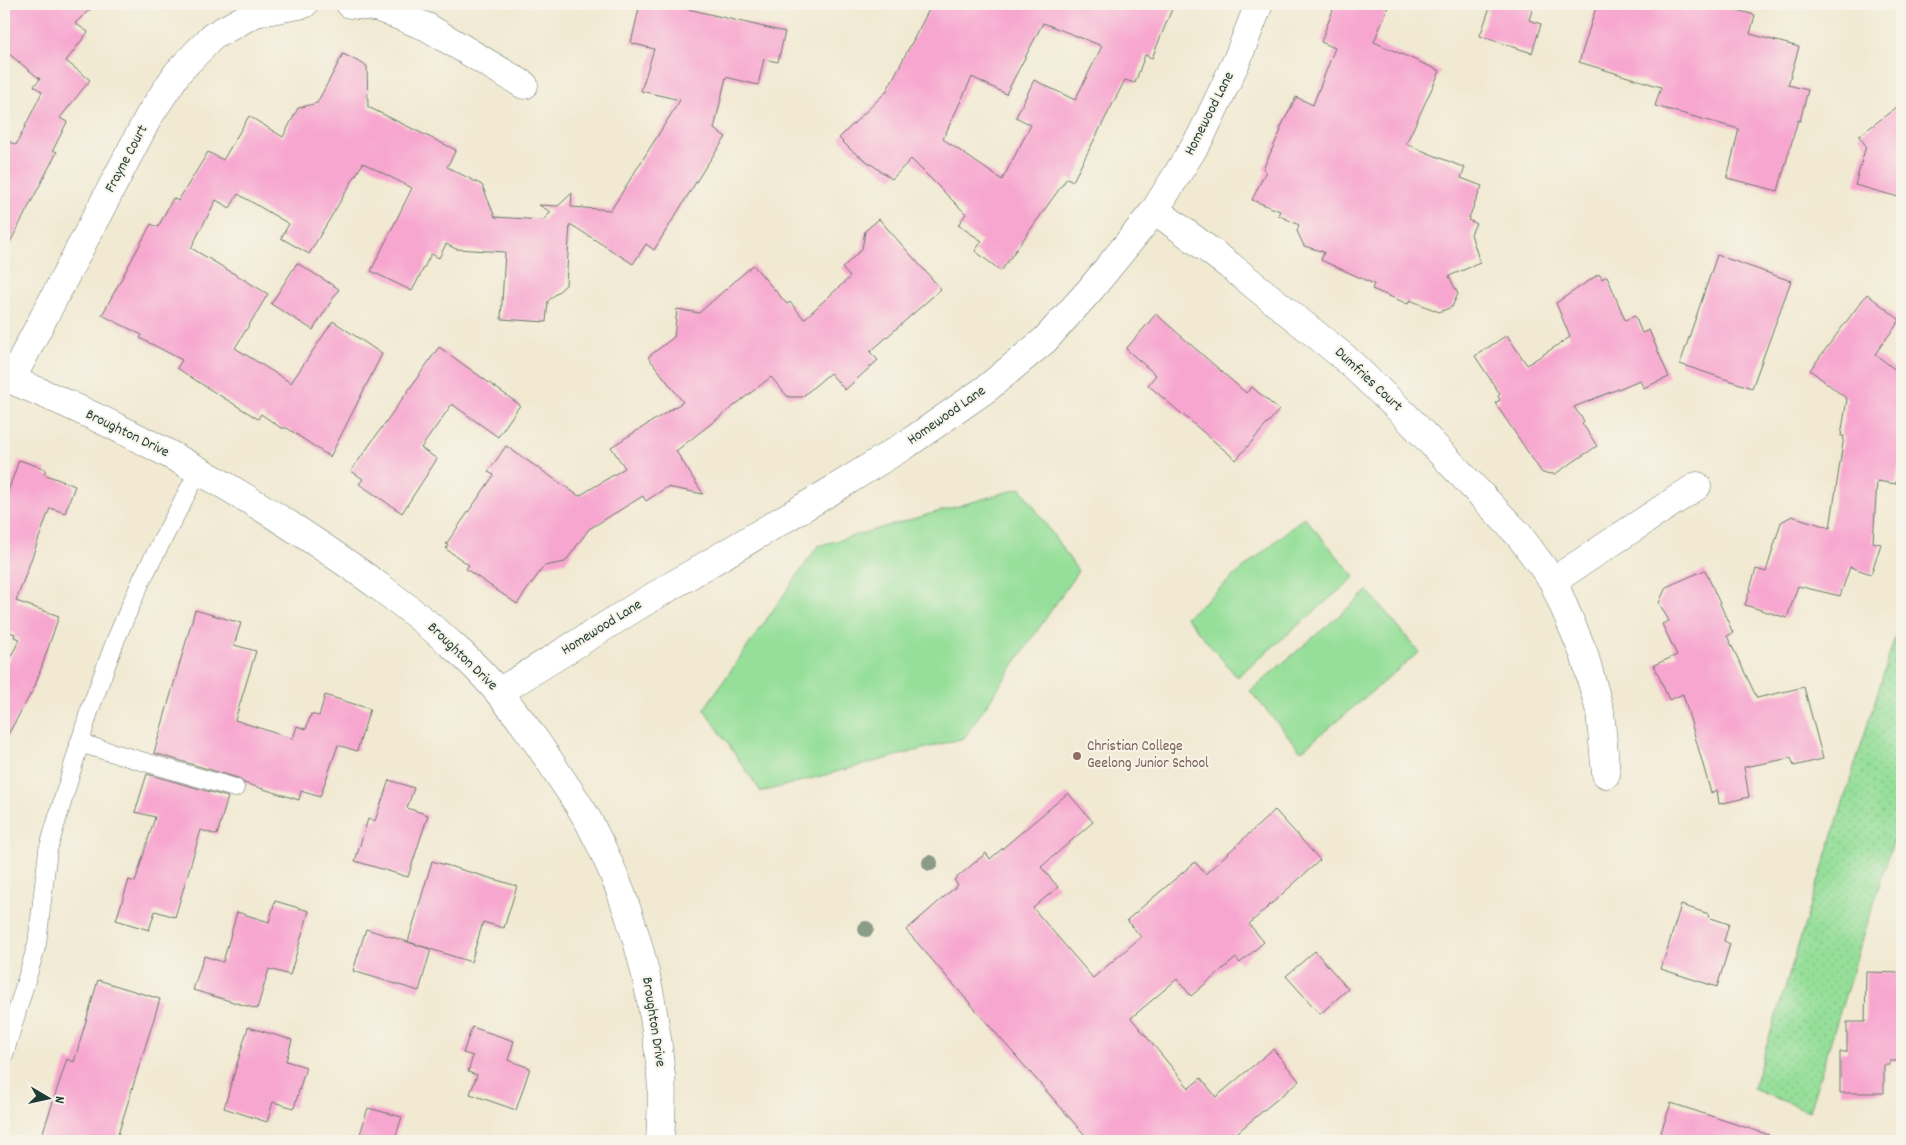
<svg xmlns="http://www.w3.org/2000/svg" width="1906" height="1145" font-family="Dekko,sans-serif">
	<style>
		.grass { fill: url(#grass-dots); stroke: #5a8e67 }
		.pitch { fill: #96df9a; stroke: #5a8e67 }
		.building { fill: #f7a6cf; fill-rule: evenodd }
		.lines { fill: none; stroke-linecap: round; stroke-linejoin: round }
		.service-casing { stroke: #68796b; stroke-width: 19 }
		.minor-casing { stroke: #68796b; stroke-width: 29 }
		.tertiary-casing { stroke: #68796b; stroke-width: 29 }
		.service { stroke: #fff; stroke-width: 18 }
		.minor { stroke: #fff; stroke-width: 28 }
		.tertiary { stroke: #fff; stroke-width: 28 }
		.tree { fill: #8b9c86 }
		.education-dot { fill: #8d6e63; stroke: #f7f3e8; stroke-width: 2 }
		.labels { text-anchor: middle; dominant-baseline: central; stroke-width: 4; stroke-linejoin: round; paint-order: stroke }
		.street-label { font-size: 15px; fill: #1f3d34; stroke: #f7f3e8 }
		.education-label { font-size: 15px; fill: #785e54; stroke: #f7f3e8; text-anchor: start }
	</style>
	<defs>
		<pattern id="grass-dots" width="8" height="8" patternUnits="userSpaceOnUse" patternTransform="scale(1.25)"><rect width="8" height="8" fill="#96df9a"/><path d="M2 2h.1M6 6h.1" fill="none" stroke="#81c085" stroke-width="1.8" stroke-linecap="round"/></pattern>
	</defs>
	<rect width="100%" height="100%" fill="#f7f3e8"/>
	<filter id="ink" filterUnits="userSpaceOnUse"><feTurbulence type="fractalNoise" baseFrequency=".02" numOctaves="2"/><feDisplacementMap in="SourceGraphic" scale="10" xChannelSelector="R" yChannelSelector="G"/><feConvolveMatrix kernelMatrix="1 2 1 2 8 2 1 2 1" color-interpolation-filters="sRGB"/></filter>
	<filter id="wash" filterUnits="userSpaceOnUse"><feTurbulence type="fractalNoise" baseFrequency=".0096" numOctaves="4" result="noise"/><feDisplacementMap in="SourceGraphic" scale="20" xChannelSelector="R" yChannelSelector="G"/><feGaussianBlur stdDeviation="1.12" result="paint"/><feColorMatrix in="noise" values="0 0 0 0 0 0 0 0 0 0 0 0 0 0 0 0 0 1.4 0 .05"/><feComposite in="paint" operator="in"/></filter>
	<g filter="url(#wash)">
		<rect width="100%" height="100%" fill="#f1e9d2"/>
		<!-- grass -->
		<path class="grass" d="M 1902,615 L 1902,813 L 1809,1111 L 1753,1089 Z"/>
		<!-- pitch -->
		<g class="pitch">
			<path d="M 1021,488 L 1078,571 L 964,738 L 761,792 L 704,709 L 818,546 Z"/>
			<path d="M 1304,517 L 1355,577 L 1237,677 L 1186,617 Z"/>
			<path d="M 1368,591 L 1419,652 L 1301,751 L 1250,691 Z"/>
		</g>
		<g id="blocks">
			<!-- building -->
			<g class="building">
				<path d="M 4,4 L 96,4 L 75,23 L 88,32 L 66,61 L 90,80 L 60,118 L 67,122 L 53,150 L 57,152 L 4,254 L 4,139 L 16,145 L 42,92 L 34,86 L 40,79 L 4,50 Z"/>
				<path d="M 640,4 L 667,4 L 785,32 L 778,62 L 764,59 L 758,85 L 726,77 L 714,129 L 726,137 L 706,166 L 654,250 L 646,244 L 633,264 L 570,224 L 566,285 L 548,301 L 546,322 L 501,319 L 505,252 L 456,249 L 446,244 L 439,258 L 431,254 L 412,291 L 371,271 L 412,188 L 363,163 L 309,254 L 281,238 L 289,224 L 238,194 L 230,208 L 216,200 L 191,248 L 268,294 L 235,348 L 291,383 L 333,321 L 382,354 L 330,457 L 287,428 L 281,428 L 261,414 L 258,419 L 203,385 L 177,368 L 182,360 L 140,338 L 142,335 L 102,315 L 151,224 L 158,227 L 173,198 L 178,201 L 208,152 L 223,160 L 249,116 L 283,137 L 298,108 L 317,103 L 343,54 L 367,66 L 368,107 L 456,150 L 447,167 L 482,185 L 495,217 L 543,220 L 551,212 L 539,205 L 558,206 L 572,193 L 571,207 L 611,210 L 680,100 L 641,91 L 654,49 L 631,43 Z"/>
				<path d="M 932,4 L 1174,4 L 1152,58 L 1145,55 L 1135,83 L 1125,80 L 1073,181 L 1067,178 L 1001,271 L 975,251 L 982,241 L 958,225 L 966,214 L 911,159 L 892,179 L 851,150 L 839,138 L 886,92 ZM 1043,23 L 1102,46 L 1075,100 L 1034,80 L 1016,117 L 1031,125 L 1002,180 L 943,139 L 972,77 L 1006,94 Z"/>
				<path d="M 1335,4 L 1389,4 L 1374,42 L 1440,71 L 1406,144 L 1465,168 L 1461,178 L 1482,186 L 1468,220 L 1476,223 L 1471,234 L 1480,263 L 1449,276 L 1458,294 L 1452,307 L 1439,312 L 1410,300 L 1408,304 L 1372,289 L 1374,284 L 1321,260 L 1324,252 L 1304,246 L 1297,231 L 1299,225 L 1278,215 L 1280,211 L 1252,200 L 1266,171 L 1263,169 L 1281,130 L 1280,129 L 1296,97 L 1313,105 L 1335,48 L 1321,42 Z"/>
				<path d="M 1491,4 L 1534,4 L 1529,20 L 1541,24 L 1532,53 L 1480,36 Z"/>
				<path d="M 1597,4 L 1714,4 L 1755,15 L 1750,34 L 1799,47 L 1788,85 L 1808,90 L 1800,121 L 1798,120 L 1778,191 L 1727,178 L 1739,129 L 1655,106 L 1661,87 L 1579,62 Z"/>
				<path d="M 1902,103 L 1902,198 L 1855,185 L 1866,146 L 1859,136 Z"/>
				<path d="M 879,219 L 941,289 L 870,352 L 878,360 L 845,390 L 830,373 L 802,397 L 788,397 L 771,377 L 676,451 L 703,494 L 667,487 L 646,501 L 643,496 L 589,529 L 565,562 L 544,566 L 517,604 L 466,569 L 469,565 L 446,549 L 448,545 L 446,544 L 494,475 L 488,472 L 506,446 L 579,496 L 625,468 L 611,447 L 683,402 L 648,357 L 674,337 L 677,309 L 699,313 L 753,265 L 787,304 L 790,302 L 804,319 L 850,277 L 842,268 L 862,249 L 865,231 Z"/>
				<path d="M 1717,255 L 1791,281 L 1752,388 L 1680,364 Z"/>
				<path d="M 297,263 L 339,289 L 313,330 L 271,304 Z"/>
				<path d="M 1599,274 L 1602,279 L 1607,276 L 1625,320 L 1635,316 L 1642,333 L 1649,330 L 1669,377 L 1643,388 L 1640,380 L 1574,407 L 1584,421 L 1582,423 L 1597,446 L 1555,474 L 1542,473 L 1495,403 L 1500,400 L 1498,396 L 1500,394 L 1475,356 L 1507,335 L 1527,365 L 1570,337 L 1556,303 Z"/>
				<path d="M 1867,294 L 1900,320 L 1875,354 L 1902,375 L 1902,464 L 1899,463 L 1896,484 L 1877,481 L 1873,542 L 1881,544 L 1871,574 L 1850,567 L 1840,596 L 1798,586 L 1787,618 L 1745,605 L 1756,569 L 1766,572 L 1781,522 L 1792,516 L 1830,528 L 1844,436 L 1841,436 L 1847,399 L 1810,370 Z"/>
				<path d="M 1156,314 L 1246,393 L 1252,387 L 1279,410 L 1236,460 L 1148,385 L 1156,375 L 1126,349 Z"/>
				<path d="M 439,347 L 520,405 L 498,437 L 452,404 L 421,448 L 437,459 L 402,513 L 359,484 L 363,479 L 351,471 Z"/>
				<path d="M 19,460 L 46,469 L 44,474 L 75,486 L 65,513 L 50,508 L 16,601 L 59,616 L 35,686 L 4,742 L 4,669 L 20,639 L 14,637 L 15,634 L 4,630 L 4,503 Z"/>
				<path d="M 1705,570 L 1733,633 L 1727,636 L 1757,698 L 1804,687 L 1823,759 L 1794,766 L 1791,758 L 1744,767 L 1749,797 L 1719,804 L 1717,790 L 1711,793 L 1683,694 L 1669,700 L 1654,665 L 1677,655 L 1662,624 L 1669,621 L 1659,603 L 1666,587 Z"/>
				<path d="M 195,610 L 241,623 L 234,645 L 256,651 L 235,720 L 293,739 L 297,726 L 306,729 L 311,714 L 319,716 L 325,695 L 370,709 L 357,751 L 338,745 L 320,797 L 301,791 L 299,800 L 244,783 L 238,778 L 154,753 Z"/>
				<path d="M 147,774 L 228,797 L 217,835 L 201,830 L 175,917 L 155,911 L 149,930 L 116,920 L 129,880 L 135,882 L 155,817 L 135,812 Z"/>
				<path d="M 389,780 L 414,788 L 407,808 L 428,815 L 408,877 L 355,861 L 368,819 L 375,821 Z"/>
				<path d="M 1068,793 L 1093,822 L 1041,867 L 1058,887 L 1033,908 L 1093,978 L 1141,937 L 1127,920 L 1195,862 L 1205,874 L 1275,810 L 1320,860 L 1249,924 L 1264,942 L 1240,963 L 1236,958 L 1191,996 L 1177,979 L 1131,1018 L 1189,1088 L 1201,1078 L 1216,1097 L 1273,1049 L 1299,1081 L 1227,1141 L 1090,1141 L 906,930 L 958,885 L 954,880 L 986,853 L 990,859 Z"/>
				<path d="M 432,861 L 517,886 L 504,928 L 483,922 L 471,962 L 408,942 Z"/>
				<path d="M 275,901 L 309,911 L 290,975 L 269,969 L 257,1009 L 193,990 L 204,956 L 223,962 L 237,912 L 269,922 Z"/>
				<path d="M 1681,905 L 1709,914 L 1708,917 L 1729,924 L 1724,941 L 1730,944 L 1717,987 L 1661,969 Z"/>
				<path d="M 366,929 L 431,949 L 419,991 L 353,971 Z"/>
				<path d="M 1315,951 L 1348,989 L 1320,1014 L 1286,976 Z"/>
				<path d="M 1866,972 L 1902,973 L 1902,1061 L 1890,1061 L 1890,1065 L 1884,1065 L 1884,1093 L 1840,1093 L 1840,1052 L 1847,1052 L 1847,1022 L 1865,1022 Z"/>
				<path d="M 98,980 L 160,999 L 116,1141 L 40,1141 L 67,1059 L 74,1062 Z"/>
				<path d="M 248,1027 L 292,1040 L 286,1061 L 306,1067 L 294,1108 L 273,1102 L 267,1122 L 224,1108 Z"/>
				<path d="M 472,1027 L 514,1041 L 508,1060 L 530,1068 L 516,1110 L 470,1094 L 477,1075 L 468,1072 L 473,1056 L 463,1053 Z"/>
				<path d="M 1671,1103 L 1769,1135 L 1769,1141 L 1658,1141 Z"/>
				<path d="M 368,1108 L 402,1117 L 394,1141 L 358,1141 Z"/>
			</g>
		</g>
	</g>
	<g filter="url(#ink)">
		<use href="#blocks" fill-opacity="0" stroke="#68796b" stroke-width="1"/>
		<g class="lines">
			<defs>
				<g id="service">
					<path d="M 79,743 L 235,788"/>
					<path d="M 4,1055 L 37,944 L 48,850 L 89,712 L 116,639 L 143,577 L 199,470"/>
				</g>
				<g id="minor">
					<path d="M 350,4 L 379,8 L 427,27 L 524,85"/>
					<path d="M 1155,210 L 1229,265 L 1344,357 L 1404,414 L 1519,535 L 1553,581 L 1584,654 L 1600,711 L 1606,774"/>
					<path d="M 11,380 L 149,116 L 178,72 L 213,36 L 255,13 L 304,4"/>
					<path d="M 1553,581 L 1697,486"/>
				</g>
				<g id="tertiary">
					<path d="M 4,377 C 106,418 205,470 297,530 C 355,568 411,607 462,654 C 496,685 525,724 551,763 C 563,782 578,802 589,822 C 631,901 654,987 661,1076 C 663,1097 661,1120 660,1141"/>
					<path d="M 499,692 L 636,607 L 826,494 L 907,444 L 986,389 L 1045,340 L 1090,290 L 1155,210 L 1201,136 L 1237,60 L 1259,4"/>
				</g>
			</defs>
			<!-- service casing -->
			<use href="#service" class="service-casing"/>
			<!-- minor casing -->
			<use href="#minor" class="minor-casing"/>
			<!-- tertiary casing -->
			<use href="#tertiary" class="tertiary-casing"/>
			<!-- service -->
			<use href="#service" class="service"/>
			<!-- minor -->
			<use href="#minor" class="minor"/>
			<!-- tertiary -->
			<use href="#tertiary" class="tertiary"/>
		</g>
		<!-- trees -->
		<g class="tree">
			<circle cx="930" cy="863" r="8"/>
			<circle cx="866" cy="929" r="8"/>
		</g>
	</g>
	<!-- markers -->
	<circle class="education-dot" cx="1077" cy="756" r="5"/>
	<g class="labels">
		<!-- street labels -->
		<g class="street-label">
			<text transform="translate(1210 114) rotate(-63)">Homewood Lane</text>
			<text transform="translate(127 159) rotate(-62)">Frayne Court</text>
			<text transform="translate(1368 380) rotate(43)">Dumfries Court</text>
			<text transform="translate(947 416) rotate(-35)">Homewood Lane</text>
			<text transform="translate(127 434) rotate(26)">Broughton Drive</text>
			<text transform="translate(602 628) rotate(-32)">Homewood Lane</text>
			<text transform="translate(462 657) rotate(44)">Broughton Drive</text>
			<text transform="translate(653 1022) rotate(81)">Broughton Drive</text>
		</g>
		<!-- education labels -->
		<g class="education-label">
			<text x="1087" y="747">Christian College<tspan x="1087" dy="17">Geelong Junior School</tspan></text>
		</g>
	</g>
	<!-- margin -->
	<rect width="1906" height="1145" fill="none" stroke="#f7f3e8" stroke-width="20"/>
	<!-- north arrow -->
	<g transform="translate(48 1098) rotate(99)" stroke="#f7f3e8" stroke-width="4" paint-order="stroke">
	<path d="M0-4L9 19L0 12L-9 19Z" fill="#1f3d34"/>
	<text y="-8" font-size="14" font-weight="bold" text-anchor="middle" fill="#1f3d34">N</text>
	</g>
</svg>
